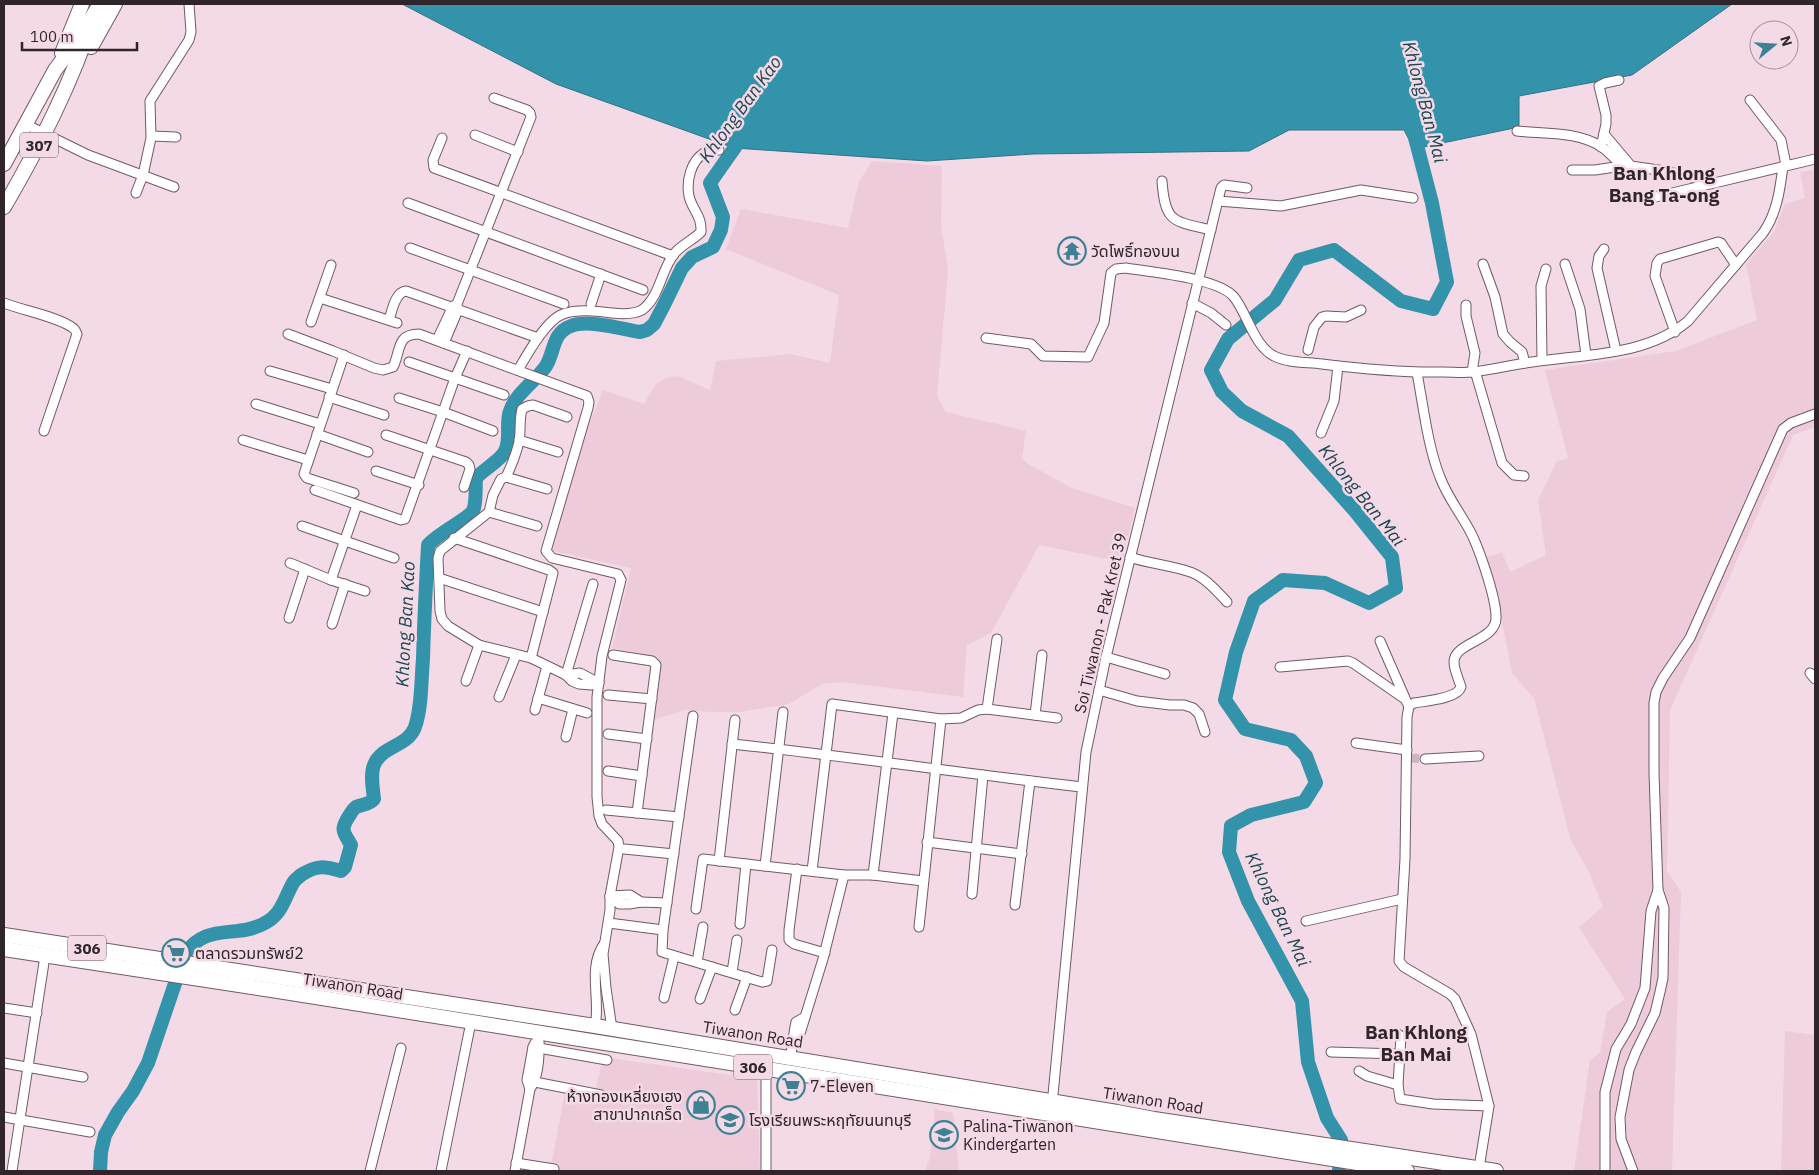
<svg xmlns="http://www.w3.org/2000/svg" width="1819" height="1175" font-family="'IBM Plex Sans','Noto Sans Thai',sans-serif">
	<style>
		.built { fill: #edcbdb }
		.water { fill: #3393ab; stroke: #327284 }
		.lines { fill: none; stroke-linecap: round; stroke-linejoin: round }
		.river { stroke: #3393ab; stroke-width: 14 }
		.street-tunnel { stroke: #cdb5c0; stroke-width: 9; stroke-dasharray: 9 4.5; stroke-linecap: butt }
		.street-casing { stroke: #715a65; stroke-width: 11 }
		.primary-casing { stroke: #715a65; stroke-width: 16 }
		.street { stroke: #fff; stroke-width: 9 }
		.primary { stroke: #fff; stroke-width: 14 }
		.labels { text-anchor: middle; dominant-baseline: central; stroke-width: 5; stroke-linejoin: round; paint-order: stroke }
		.shield { fill: #f4d9e6; stroke: #6a5b62; stroke-width: 1 }
		.shield-label { font-size: 15px; font-weight: bold; fill: #2f252a }
		.poi-label { font-size: 16px; fill: #2f252a; stroke: #f4d9e6; text-anchor: start }
		.street-label { font-size: 16px; fill: #2f252a; stroke: #f4d9e6 }
		.water-label { font-size: 18px; font-style: italic; fill: #1d4752; stroke: #f4d9e6 }
		.quarter-label { font-size: 19px; font-weight: bold; fill: #2f252a; stroke: #f4d9e6 }
	</style>
	<rect width="100%" height="100%" fill="#f4d9e6"/>
	<!-- built -->
	<g class="built">
		<path d="M 872,161 L 942,166 L 941,225 L 948,270 L 937,396 L 946,412 L 1026,431 L 1022,458 L 1028,464 L 1072,488 L 1135,508 L 1122,562 L 1039,545 L 991,633 L 967,645 L 963,697 L 841,682 L 822,684 L 789,704 L 740,712 L 712,712 L 685,710 L 652,720 L 658,657 L 612,648 L 631,568 L 548,550 L 580,447 L 603,390 L 644,404 L 656,384 L 666,378 L 678,376 L 710,390 L 716,361 L 791,354 L 830,363 L 839,295 L 726,249 L 741,209 L 848,228 L 859,182 Z"/>
		<path d="M 1815,170 L 1815,427 L 1793,435 L 1670,710 L 1667,871 L 1681,892 L 1672,1171 L 1574,1171 L 1590,1060 L 1600,1053 L 1607,1012 L 1625,999 L 1579,927 L 1603,907 L 1588,870 L 1571,841 L 1534,698 L 1512,673 L 1494,580 L 1485,558 L 1502,552 L 1510,572 L 1546,555 L 1538,500 L 1557,461 L 1568,458 L 1545,370 L 1676,351 L 1757,320 L 1746,264 L 1774,232 L 1785,204 L 1805,198 L 1800,172 Z"/>
		<path d="M 1785,1031 L 1815,1035 L 1815,1171 L 1781,1171 Z"/>
		<path d="M 603,1057 L 757,1079 L 760,1171 L 550,1171 L 565,1092 L 594,1098 Z"/>
		<path d="M 935,1109 L 953,1113 L 959,1171 L 925,1171 L 930,1158 Z"/>
	</g>
	<!-- water -->
	<path class="water" d="M 402,4 L 1732,4 L 1632,75 L 1519,96 L 1519,127 L 1414,149 L 1404,130 L 1289,130 L 1249,151 L 1033,154 L 927,161 L 734,148 L 556,84 Z"/>
	<g class="lines">
		<!-- river -->
		<g class="river">
			<path d="M 100,1171 L 101,1152 L 105,1135 L 118,1112 L 133,1091 L 148,1063 L 185,954 C 206,922 237,939 265,923 C 282,914 284,899 293,883 C 295,879 298,878 301,875 C 317,865 324,866 341,871 L 345,867 L 351,845 C 343,831 340,830 349,816 C 351,813 353,809 356,807 C 363,804 369,805 374,799 C 373,789 370,775 374,765 C 382,745 408,747 415,727 C 422,707 421,681 423,659 C 424,621 426,583 428,545 C 438,533 468,519 473,511 C 477,502 475,488 476,478 C 483,470 499,461 504,453 C 512,441 505,424 510,411 C 516,393 535,382 546,366 C 555,351 552,333 571,326 C 588,319 622,329 640,332 L 647,330 L 654,324 L 664,305 L 682,268 L 692,257 L 713,247 L 721,230 L 723,217 L 710,183 L 745,133"/>
			<path d="M 1339,1171 L 1341,1140 L 1327,1118 L 1308,1062 L 1302,1001 L 1248,901 L 1229,852 L 1231,826 L 1251,815 L 1304,802 L 1316,783 L 1306,756 L 1291,740 L 1245,729 L 1225,700 L 1236,652 L 1254,601 L 1283,580 L 1325,583 L 1369,603 L 1396,588 L 1392,557 L 1355,511 L 1288,436 L 1242,411 L 1222,392 L 1211,370 L 1228,339 L 1275,300 L 1299,260 L 1334,250 L 1401,301 L 1433,309 L 1447,282 L 1432,203 L 1413,130"/>
		</g>
		<!-- street-tunnel -->
		<path class="street-tunnel" d="M 1410,758 L 1425,759"/>
		<defs>
			<g id="street">
				<path d="M 1750,100 L 1781,140 L 1786,165"/>
				<path d="M 25,124 L 88,155 L 174,187"/>
				<path d="M 1517,131 C 1544,134 1577,131 1602,147 C 1609,152 1615,159 1622,166"/>
				<path d="M 1604,134 L 1631,166"/>
				<path d="M 475,135 L 518,152"/>
				<path d="M 152,136 L 176,137"/>
				<path d="M 442,138 L 433,160 L 434,168 L 673,256"/>
				<path d="M 1601,147 L 1606,124 L 1606,115 L 1599,86 L 1605,83 L 1619,80"/>
				<path d="M 1572,170 L 1595,170 L 1622,166 L 1631,166 L 1665,171 L 1714,182"/>
				<path d="M 1162,181 C 1165,223 1173,221 1211,230"/>
				<path d="M 136,193 L 143,175 L 151,138 L 150,101 L 189,40 L 191,32 L 189,4"/>
				<path d="M 1647,199 L 1815,159"/>
				<path d="M 1218,201 L 1281,206 L 1361,190 L 1413,198"/>
				<path d="M 408,203 L 643,290"/>
				<path d="M 410,248 L 564,304"/>
				<path d="M 1604,249 L 1599,256 L 1597,268 L 1616,351"/>
				<path d="M 1483,264 L 1495,297 L 1503,334 L 1510,342 L 1522,352 L 1525,363"/>
				<path d="M 1565,264 L 1580,309 L 1586,355"/>
				<path d="M 320,298 L 397,323"/>
				<path d="M 4,303 C 21,310 59,317 73,328 C 75,329 76,332 77,334 L 44,431"/>
				<path d="M 1192,303 L 1211,313 L 1226,325"/>
				<path d="M 591,304 L 601,274"/>
				<path d="M 1466,305 L 1466,316 L 1475,353 L 1472,372"/>
				<path d="M 389,320 C 392,311 395,292 406,291 L 538,338"/>
				<path d="M 311,322 L 331,265"/>
				<path d="M 1675,332 L 1655,276 L 1657,263 L 1660,259 L 1718,242 L 1721,243 L 1736,265"/>
				<path d="M 288,334 L 333,351 L 374,368 L 383,370 L 393,367 C 401,351 396,334 419,334 L 587,396 L 589,402 L 588,408 L 546,551 L 552,558 L 618,574 L 621,580 L 602,656 L 597,697 L 597,797 L 599,816 L 602,824 L 618,841 L 619,847 L 610,896 L 610,910 L 603,954 L 606,988 L 612,1029"/>
				<path d="M 986,338 L 1031,344 L 1043,356 L 1088,357 L 1104,323 L 1111,273 L 1116,269 L 1126,268 C 1150,272 1219,278 1234,297 C 1247,313 1254,346 1274,356 C 1287,363 1307,362 1322,364 C 1363,369 1402,373 1443,372 C 1453,372 1463,373 1473,372 C 1498,369 1523,362 1548,360 C 1596,354 1650,353 1688,321 L 1763,233 C 1777,213 1780,190 1783,166"/>
				<path d="M 437,340 L 452,308 L 455,305"/>
				<path d="M 444,343 L 458,310 L 457,304 L 531,117 L 530,113 L 527,110 L 494,98"/>
				<path d="M 1308,350 L 1314,327 L 1322,317 L 1326,316 L 1346,317 L 1361,310"/>
				<path d="M 344,355 L 304,474 L 307,478 L 354,493"/>
				<path d="M 1542,360 L 1541,286 L 1546,269"/>
				<path d="M 409,362 L 504,395"/>
				<path d="M 518,370 C 527,355 546,320 563,314 C 578,309 596,311 612,313 C 621,314 633,315 642,310 C 660,297 661,270 674,254 C 680,246 693,240 701,232 C 702,215 692,210 689,196 C 686,181 691,161 704,153 C 708,150 714,150 719,150"/>
				<path d="M 270,371 L 332,389"/>
				<path d="M 1475,371 L 1502,463 L 1514,475 L 1524,476"/>
				<path d="M 1417,373 C 1423,404 1428,448 1440,477 C 1448,499 1463,516 1473,537 C 1481,555 1496,598 1496,617 C 1497,641 1454,642 1454,662 C 1454,670 1459,680 1461,687 C 1457,699 1425,701 1414,703 L 1409,706 L 1407,717 L 1405,859 L 1399,961 L 1404,967 L 1450,994 L 1455,999 L 1471,1034 L 1489,1106 L 1479,1168"/>
				<path d="M 329,397 L 384,415"/>
				<path d="M 399,398 L 443,412 L 493,431"/>
				<path d="M 256,404 L 320,424"/>
				<path d="M 567,417 L 533,405 L 528,406 L 522,409 C 519,420 521,431 519,442 C 516,454 512,465 506,477 L 501,479 L 493,495 L 489,512 L 440,551 L 438,558 L 440,611 L 442,619 L 448,626 L 479,645 L 531,658 L 566,675 L 572,681 L 579,684 L 591,685 L 599,683"/>
				<path d="M 1321,433 L 1334,401 L 1338,366"/>
				<path d="M 317,434 L 368,452"/>
				<path d="M 386,435 L 466,462 L 469,465 L 470,469 L 464,487"/>
				<path d="M 243,440 L 308,460"/>
				<path d="M 519,440 L 558,452"/>
				<path d="M 376,471 L 419,485"/>
				<path d="M 506,477 L 547,489"/>
				<path d="M 315,490 L 401,520 L 405,519 L 455,378 L 467,351"/>
				<path d="M 489,512 L 537,526"/>
				<path d="M 302,526 L 394,558"/>
				<path d="M 454,538 L 549,570 L 553,573 L 531,658"/>
				<path d="M 1130,557 C 1150,564 1169,565 1187,571 C 1203,575 1216,590 1227,602"/>
				<path d="M 290,563 L 331,580 L 365,591"/>
				<path d="M 439,578 L 543,612"/>
				<path d="M 331,580 L 357,505"/>
				<path d="M 289,618 L 305,569"/>
				<path d="M 332,624 L 345,584"/>
				<path d="M 1380,641 L 1405,698"/>
				<path d="M 613,655 L 652,661 L 656,665 L 637,813"/>
				<path d="M 1106,657 L 1165,674"/>
				<path d="M 1280,667 L 1348,661 L 1353,663 L 1405,699 L 1409,706"/>
				<path d="M 1810,673 L 1815,679"/>
				<path d="M 566,675 L 593,584"/>
				<path d="M 566,675 L 580,673 L 599,683"/>
				<path d="M 466,681 L 479,645"/>
				<path d="M 1099,690 L 1137,701 L 1170,705 L 1184,705 L 1193,708 L 1199,714 L 1205,732"/>
				<path d="M 608,695 L 652,699"/>
				<path d="M 499,697 L 516,655"/>
				<path d="M 538,698 L 587,713"/>
				<path d="M 987,709 L 997,639"/>
				<path d="M 535,710 L 547,666"/>
				<path d="M 1035,715 L 1042,655"/>
				<path d="M 693,716 L 663,930 L 662,952 L 762,982 L 767,981 L 772,950"/>
				<path d="M 608,734 L 647,739"/>
				<path d="M 566,737 L 573,709"/>
				<path d="M 1356,743 L 1407,750"/>
				<path d="M 732,744 C 849,756 965,774 1082,787"/>
				<path d="M 1425,759 L 1479,756"/>
				<path d="M 608,771 L 642,776"/>
				<path d="M 606,810 L 679,817"/>
				<path d="M 927,842 L 1022,854"/>
				<path d="M 624,849 L 674,854"/>
				<path d="M 719,861 L 735,720"/>
				<path d="M 765,866 L 783,712"/>
				<path d="M 797,869 L 789,930 L 789,940 L 794,944 L 825,953"/>
				<path d="M 812,871 L 832,704 L 941,719 L 961,718 L 978,710 L 987,709 L 1057,718"/>
				<path d="M 873,875 L 893,713"/>
				<path d="M 972,894 L 983,775"/>
				<path d="M 610,896 L 619,904 L 629,904 L 641,902 L 667,903"/>
				<path d="M 610,896 L 630,895 L 641,902"/>
				<path d="M 1015,905 L 1030,781"/>
				<path d="M 696,909 L 703,859 L 844,875 L 873,875 L 923,881"/>
				<path d="M 1306,921 L 1402,899"/>
				<path d="M 609,923 L 663,930"/>
				<path d="M 740,924 L 746,864"/>
				<path d="M 919,927 L 941,719"/>
				<path d="M 697,962 L 703,927"/>
				<path d="M 732,972 L 737,940"/>
				<path d="M 664,998 L 674,957"/>
				<path d="M 700,999 L 712,967"/>
				<path d="M 4,1008 L 37,1013"/>
				<path d="M 735,1010 L 747,977"/>
				<path d="M 595,1026 C 601,1000 587,968 604,944"/>
				<path d="M 1378,1035 L 1396,1033 L 1401,1036 L 1398,1085"/>
				<path d="M 793,1044 L 798,1040 L 823,959 L 844,875"/>
				<path d="M 533,1047 L 607,1060"/>
				<path d="M 1331,1052 L 1400,1054"/>
				<path d="M 790,1058 C 793,1046 793,1035 796,1022 L 805,1017"/>
				<path d="M 4,1063 L 83,1077"/>
				<path d="M 1359,1071 L 1367,1076 L 1398,1085 L 1400,1099 L 1433,1104 L 1489,1106"/>
				<path d="M 535,1082 L 601,1095"/>
				<path d="M 530,1089 L 527,1080 L 533,1047 L 535,1043"/>
				<path d="M 1052,1105 L 1086,752 L 1106,657 L 1221,188 L 1224,185 L 1247,188"/>
				<path d="M 4,1117 L 90,1132"/>
				<path d="M 516,1163 L 554,1169"/>
				<path d="M 12,1171 L 45,956"/>
				<path d="M 370,1171 L 401,1048"/>
				<path d="M 441,1171 L 471,1022"/>
				<path d="M 515,1171 L 530,1089 C 537,1079 539,1062 539,1050 C 540,1044 538,1040 539,1034"/>
				<path d="M 766,1171 L 766,1069"/>
				<path d="M 1605,1171 L 1605,1092 L 1616,1049 L 1631,1024 L 1645,988 L 1651,911 L 1658,890"/>
				<path d="M 1633,1171 L 1621,1139 L 1620,1117 L 1629,1070 L 1636,1052 L 1655,1013 L 1660,992 L 1663,978 L 1664,908 L 1658,890 L 1654,773 L 1654,703 L 1656,692 L 1663,678 L 1690,638 L 1783,429 L 1791,423 L 1815,414"/>
			</g>
			<g id="primary">
				<path d="M 91,47 L 115,4"/>
				<path d="M 62,53 L 82,4"/>
				<path d="M 4,164 L 55,70 L 79,38 L 100,4"/>
				<path d="M 4,207 C 40,145 72,83 94,14"/>
				<path d="M 4,935 L 595,1026 L 1117,1112 L 1154,1119 L 1496,1171"/>
				<path d="M 4,949 L 278,991 L 1407,1171"/>
			</g>
		</defs>
		<!-- street casing -->
		<use href="#street" class="street-casing"/>
		<!-- primary casing -->
		<use href="#primary" class="primary-casing"/>
		<!-- street -->
		<use href="#street" class="street"/>
		<!-- primary -->
		<use href="#primary" class="primary"/>
	</g>
	<!-- icons -->
	<defs>
		<symbol id="temple-ring" viewBox="-11 -11 22 22"><circle r="9.5" fill="#f4d9e6" stroke="#3e8192" stroke-width="1.5"/><path d="M0-6L5-2H3V0L6.5 2.5H4V6H1.5V3h-3V6H-4V2.5H-6.5L-3 0V-2H-5Z" fill="#3e8192"/></symbol>
		<symbol id="supermarket-ring" viewBox="-11 -11 22 22"><circle r="9.5" fill="#f4d9e6" stroke="#3e8192" stroke-width="1.5"/><path d="M-6-5.5h2.5l.6 2H6L4.5 2H-2.5L-4.4-4H-6ZM-1.5 3.2a1.3 1.3 0 1 0 .1 0ZM3 3.2a1.3 1.3 0 1 0 .1 0Z" fill="#3e8192"/></symbol>
		<symbol id="shop-ring" viewBox="-11 -11 22 22"><circle r="9.5" fill="#f4d9e6" stroke="#3e8192" stroke-width="1.5"/><path d="M-5-2.5h2.3a2.7 3.5 0 0 1 5.4 0H5L5.5 6h-11ZM-1.5-2.5h3a1.5 2.3 0 0 0-3 0Z" fill="#3e8192"/></symbol>
		<symbol id="school-ring" viewBox="-11 -11 22 22"><circle r="9.5" fill="#f4d9e6" stroke="#3e8192" stroke-width="1.5"/><path d="M0-5L7-2L0 1L-7-2ZM-4 1L0 2.5L4 1V4Q0 6-4 4Z" fill="#3e8192"/></symbol>
	</defs>
	<g fill-rule="evenodd">
		<use href="#temple-ring" x="1056" y="235" width="32" height="32"/>
		<use href="#supermarket-ring" x="160" y="937" width="32" height="32"/>
		<use href="#supermarket-ring" x="775" y="1070" width="32" height="32"/>
		<use href="#shop-ring" x="685" y="1089" width="32" height="32"/>
		<use href="#school-ring" x="714" y="1104" width="32" height="32"/>
		<use href="#school-ring" x="928" y="1119" width="32" height="32"/>
	</g>
	<g class="labels">
		<!-- shield labels -->
		<g class="shield">
			<rect x="20" y="132.5" width="38" height="25" rx="4"/>
			<rect x="68" y="935.5" width="38" height="25" rx="4"/>
			<rect x="734" y="1054.5" width="38" height="25" rx="4"/>
		</g>
		<g class="shield-label">
			<text x="39" y="145">307</text>
			<text x="87" y="948">306</text>
			<text x="753" y="1067">306</text>
		</g>
		<!-- poi labels -->
		<g class="poi-label">
			<text x="1091" y="251">วัดโพธิ์ทองบน</text>
			<text x="195" y="953">ตลาดรวมทรัพย์2</text>
			<text x="810" y="1086">7-Eleven</text>
			<text x="682" y="1096" text-anchor="end">ห้างทองเหลี่ยงเฮง<tspan x="682" dy="18">สาขาปากเกร็ด</tspan></text>
			<text x="749" y="1120">โรงเรียนพระหฤทัยนนทบุรี</text>
			<text x="963" y="1126">Palina-Tiwanon<tspan x="963" dy="18">Kindergarten</tspan></text>
		</g>
		<!-- street labels -->
		<g class="street-label">
			<text transform="translate(1100 623) rotate(-77)">Soi Tiwanon - Pak Kret 39</text>
			<text transform="translate(353 986) rotate(9)">Tiwanon Road</text>
			<text transform="translate(753 1034) rotate(9)">Tiwanon Road</text>
			<text transform="translate(1153 1100) rotate(9)">Tiwanon Road</text>
		</g>
		<!-- water labels -->
		<g class="water-label">
			<text transform="translate(1425 102) rotate(75)">Khlong Ban Mai</text>
			<text transform="translate(740 109) rotate(-54)">Khlong Ban Kao</text>
			<text transform="translate(1362 495) rotate(51)">Khlong Ban Mai</text>
			<text transform="translate(405 624) rotate(-87)">Khlong Ban Kao</text>
			<text transform="translate(1278 909) rotate(64)">Khlong Ban Mai</text>
		</g>
		<!-- quarter labels -->
		<g class="quarter-label">
			<text x="1664" y="173">Ban Khlong<tspan x="1664" dy="22">Bang Ta-ong</tspan></text>
			<text x="1416" y="1032">Ban Khlong<tspan x="1416" dy="22">Ban Mai</tspan></text>
		</g>
	</g>
	<!-- border -->
	<rect width="1819" height="1175" fill="none" stroke="#2f252a" stroke-width="10"/>
	<!-- north arrow -->
	<g transform="translate(1774 45) rotate(72)"><circle r="24" fill="#f4d9e6" stroke="#a5919b"/>
	<path d="M0-4L9 19L0 12L-9 19Z" fill="#3e8192"/>
	<text y="-8" font-size="14" font-weight="bold" text-anchor="middle" fill="#2f252a">N</text>
	</g>
	<!-- scale -->
	<path d="M22 42v8h115v-8" fill="none" stroke="#2f252a" stroke-width="2.5"/>
	<text x="30" y="42" font-size="15" fill="#2f252a" stroke="#f4d9e6" stroke-width="4" paint-order="stroke">100 m</text>
</svg>
